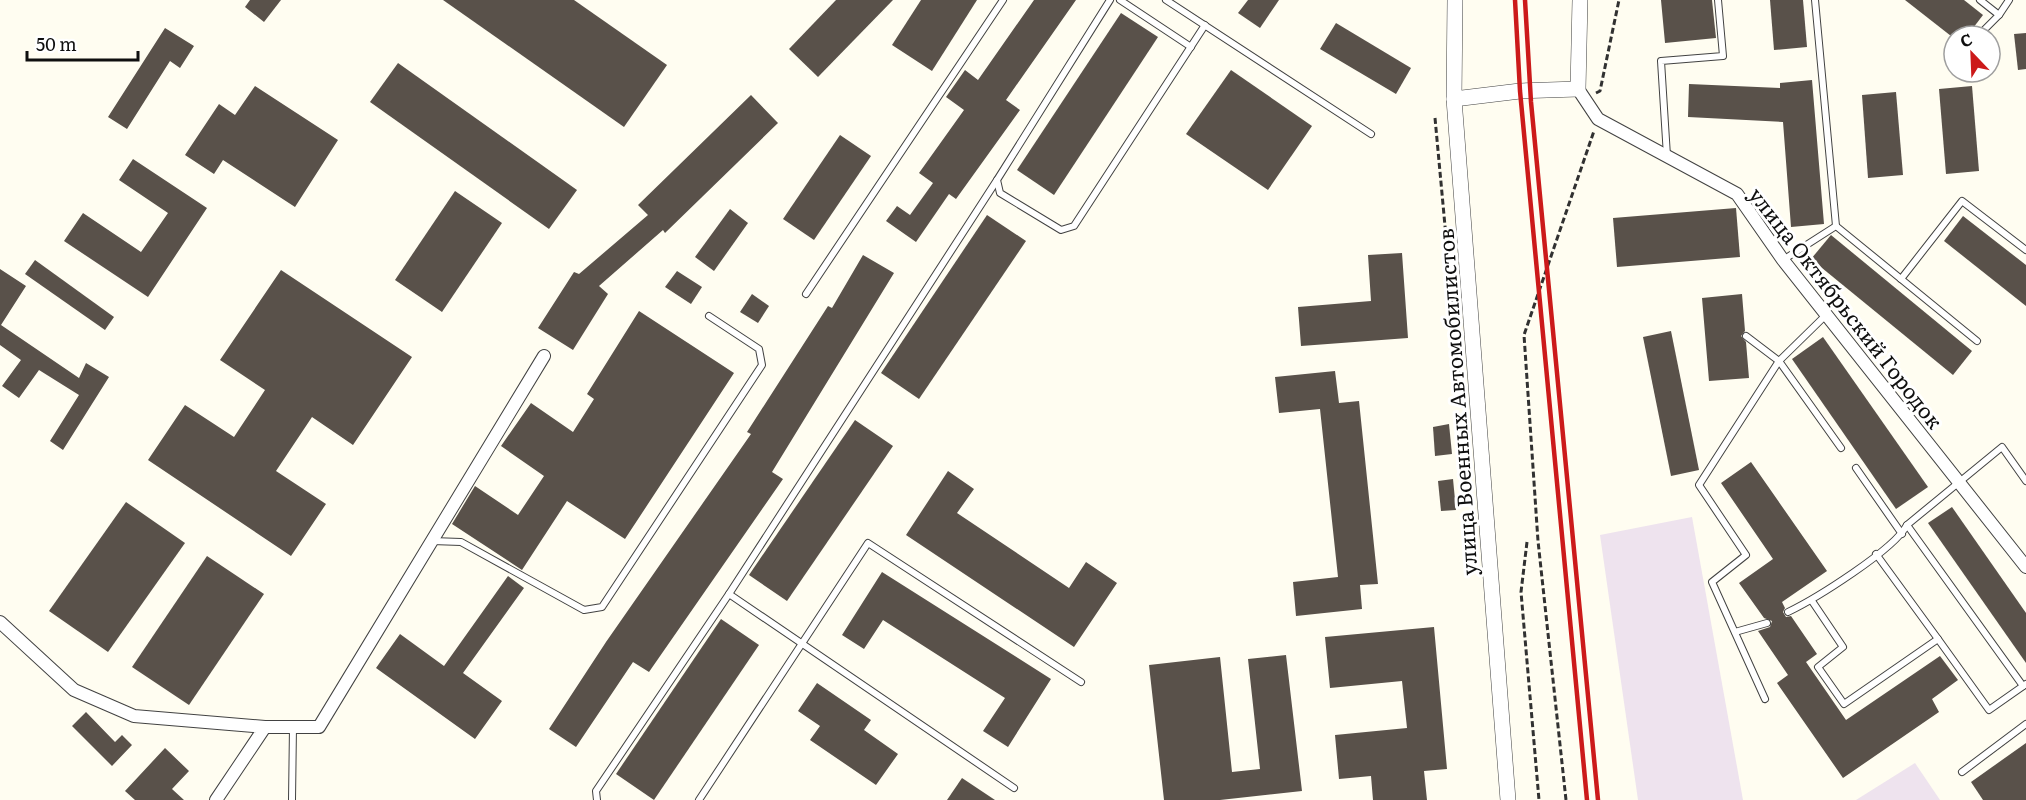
<svg xmlns="http://www.w3.org/2000/svg" width="2026" height="800" font-family="Literata,serif">
	<style>
		.industrial { fill: #eee3ee }
		.building { fill: #59514a }
		.lines { fill: none; stroke-linecap: round; stroke-linejoin: round }
		.service-casing { stroke: #424242; stroke-width: 8 }
		.minor-casing { stroke: #424242; stroke-width: 14 }
		.tertiary-casing { stroke: #424242; stroke-width: 16 }
		.path { stroke: #313131; stroke-width: 3; stroke-dasharray: 6 3; stroke-linecap: butt }
		.service { stroke: #fff; stroke-width: 6 }
		.minor { stroke: #fff; stroke-width: 12 }
		.tertiary { stroke: #fff; stroke-width: 15 }
		.rail { stroke: #cc1a1a; stroke-width: 4.5 }
		.labels { text-anchor: middle; dominant-baseline: central; stroke-width: 6; stroke-linejoin: round; paint-order: stroke }
		.street-label { font-size: 21px; fill: #0f0f0f; stroke: #fff }
	</style>
	<rect width="100%" height="100%" fill="#fffdf1"/>
	<!-- industrial -->
	<g class="industrial">
		<path d="M 1692,517 L 1743,800 L 1638,800 L 1600,535 Z"/>
		<path d="M 1915,763 L 1940,800 L 1856,800 Z"/>
	</g>
	<!-- building -->
	<g class="building">
		<path d="M 250,0 L 281,0 L 264,22 L 245,7 Z"/>
		<path d="M 443,0 L 574,0 L 667,65 L 624,127 Z"/>
		<path d="M 836,0 L 893,0 L 818,77 L 789,49 Z"/>
		<path d="M 921,0 L 977,0 L 932,71 L 892,45 Z"/>
		<path d="M 1034,0 L 1076,0 L 1006,100 L 1020,110 L 956,199 L 949,194 L 916,242 L 886,221 L 897,206 L 910,215 L 933,183 L 919,173 L 964,110 L 946,97 L 965,70 L 978,80 Z"/>
		<path d="M 1248,0 L 1279,0 L 1260,28 L 1238,13 Z"/>
		<path d="M 1661,0 L 1712,0 L 1716,38 L 1665,43 Z"/>
		<path d="M 1770,0 L 1803,0 L 1807,47 L 1774,50 Z"/>
		<path d="M 1905,0 L 1964,0 L 1983,15 L 1967,36 L 1951,36 Z"/>
		<path d="M 1121,13 L 1158,37 L 1054,195 L 1017,170 Z"/>
		<path d="M 1336,23 L 1411,68 L 1396,94 L 1320,49 Z"/>
		<path d="M 165,28 L 194,46 L 180,68 L 170,61 L 127,129 L 108,117 Z"/>
		<path d="M 2026,33 L 2026,69 L 2018,70 L 2014,34 Z"/>
		<path d="M 398,63 L 577,190 L 549,229 L 370,102 Z"/>
		<path d="M 1231,70 L 1312,126 L 1268,190 L 1186,134 Z"/>
		<path d="M 1812,80 L 1824,224 L 1791,227 L 1783,122 L 1688,117 L 1689,84 L 1780,88 L 1780,83 Z"/>
		<path d="M 255,86 L 338,140 L 295,207 L 223,160 L 214,174 L 185,155 L 219,104 L 235,115 Z"/>
		<path d="M 1972,86 L 1979,171 L 1946,174 L 1939,89 Z"/>
		<path d="M 1896,92 L 1903,175 L 1868,178 L 1862,95 Z"/>
		<path d="M 751,95 L 778,123 L 665,233 L 663,230 L 599,286 L 608,294 L 573,350 L 538,328 L 574,272 L 579,274 L 648,215 L 638,205 Z"/>
		<path d="M 840,135 L 871,156 L 814,240 L 783,219 Z"/>
		<path d="M 133,159 L 207,208 L 148,297 L 64,241 L 83,213 L 141,252 L 168,213 L 119,180 Z"/>
		<path d="M 455,191 L 502,223 L 442,312 L 395,280 Z"/>
		<path d="M 1736,208 L 1740,257 L 1617,267 L 1613,218 Z"/>
		<path d="M 730,209 L 748,223 L 714,271 L 695,257 Z"/>
		<path d="M 987,215 L 1026,241 L 919,399 L 881,373 Z"/>
		<path d="M 1963,216 L 2026,265 L 2026,306 L 1944,241 Z"/>
		<path d="M 1831,235 L 1972,351 L 1953,375 L 1811,259 Z"/>
		<path d="M 1402,253 L 1408,338 L 1301,346 L 1298,307 L 1371,301 L 1368,255 Z"/>
		<path d="M 863,255 L 894,273 L 772,472 L 783,479 L 649,672 L 633,662 L 576,747 L 549,729 L 606,642 L 751,434 L 747,432 L 828,306 L 832,308 Z"/>
		<path d="M 35,260 L 114,317 L 105,330 L 25,274 Z"/>
		<path d="M 0,269 L 26,286 L 1,325 L 79,378 L 86,363 L 109,377 L 63,450 L 50,441 L 79,395 L 39,370 L 19,398 L 2,386 L 21,360 L 0,345 Z"/>
		<path d="M 281,270 L 412,357 L 353,445 L 312,417 L 276,471 L 326,504 L 291,556 L 148,460 L 185,405 L 234,437 L 265,390 L 220,360 Z"/>
		<path d="M 677,271 L 702,287 L 691,304 L 665,287 Z"/>
		<path d="M 752,294 L 769,306 L 758,323 L 740,312 Z"/>
		<path d="M 1742,294 L 1745,331 L 1741,336 L 1746,342 L 1749,378 L 1709,381 L 1702,298 Z"/>
		<path d="M 639,311 L 734,373 L 625,539 L 567,501 L 522,570 L 452,524 L 475,486 L 518,515 L 544,476 L 501,446 L 531,403 L 573,432 L 594,399 L 587,394 Z"/>
		<path d="M 1671,331 L 1699,470 L 1671,476 L 1643,337 Z"/>
		<path d="M 1823,337 L 1928,487 L 1896,509 L 1792,359 Z"/>
		<path d="M 1335,371 L 1339,403 L 1359,401 L 1378,584 L 1360,585 L 1362,609 L 1296,616 L 1293,582 L 1338,577 L 1320,409 L 1279,413 L 1275,377 Z"/>
		<path d="M 855,420 L 893,446 L 787,601 L 749,575 Z"/>
		<path d="M 1449,424 L 1452,454 L 1435,456 L 1433,427 Z"/>
		<path d="M 1751,462 L 1827,571 L 1782,602 L 1785,608 L 1783,612 L 1786,617 L 1791,616 L 1817,654 L 1806,662 L 1846,720 L 1940,656 L 1958,680 L 1932,699 L 1939,712 L 1843,778 L 1777,683 L 1788,675 L 1758,631 L 1770,627 L 1772,621 L 1764,618 L 1739,583 L 1773,559 L 1721,483 Z"/>
		<path d="M 948,471 L 974,489 L 957,513 L 1069,588 L 1086,562 L 1117,583 L 1074,647 L 906,535 Z"/>
		<path d="M 1453,479 L 1456,510 L 1441,511 L 1438,481 Z"/>
		<path d="M 126,502 L 185,543 L 108,652 L 49,611 Z"/>
		<path d="M 1952,507 L 2026,613 L 2026,663 L 1928,523 Z"/>
		<path d="M 207,556 L 264,594 L 189,705 L 132,667 Z"/>
		<path d="M 882,572 L 1051,679 L 1008,747 L 983,731 L 1005,698 L 883,620 L 864,649 L 842,635 Z"/>
		<path d="M 508,576 L 524,588 L 463,673 L 502,701 L 475,739 L 376,668 L 400,634 L 444,666 Z"/>
		<path d="M 721,619 L 759,645 L 654,800 L 616,774 Z"/>
		<path d="M 1434,627 L 1447,769 L 1424,771 L 1427,800 L 1373,800 L 1371,776 L 1339,779 L 1335,735 L 1407,728 L 1402,681 L 1330,688 L 1325,637 Z"/>
		<path d="M 1286,655 L 1302,791 L 1220,800 L 1164,800 L 1149,665 L 1220,657 L 1232,772 L 1260,769 L 1248,659 Z"/>
		<path d="M 817,683 L 871,720 L 864,730 L 898,754 L 876,785 L 810,740 L 820,726 L 798,711 Z"/>
		<path d="M 86,712 L 115,742 L 122,735 L 132,745 L 112,766 L 72,726 Z"/>
		<path d="M 2026,743 L 2026,800 L 1983,800 L 1971,782 Z"/>
		<path d="M 165,748 L 189,771 L 172,789 L 184,800 L 135,800 L 125,791 Z"/>
		<path d="M 962,778 L 995,800 L 947,800 Z"/>
	</g>
	<g class="lines">
		<defs>
			<g id="service">
				<path d="M 1110,0 L 997,180 L 1000,193 L 1061,230 L 1074,226 L 1205,25"/>
				<path d="M 1120,0 L 1191,47"/>
				<path d="M 1166,0 L 1371,134"/>
				<path d="M 1815,0 L 1836,226"/>
				<path d="M 1980,0 L 1999,15 L 2009,0"/>
				<path d="M 1978,36 L 1999,15"/>
				<path d="M 1667,156 L 1661,61 L 1723,56 L 1718,0"/>
				<path d="M 1783,260 L 1836,226 L 1977,341"/>
				<path d="M 1901,279 L 1962,201 L 2026,250"/>
				<path d="M 806,294 L 1003,0"/>
				<path d="M 1746,336 L 1779,361 L 1841,448"/>
				<path d="M 1856,468 L 1902,534"/>
				<path d="M 1907,525 L 2023,686"/>
				<path d="M 432,541 L 461,542 L 584,610 L 602,607 L 762,365 L 759,349 L 709,316"/>
				<path d="M 1876,554 L 1938,639"/>
				<path d="M 729,594 L 1014,788"/>
				<path d="M 1812,601 L 1843,647 L 1818,667 L 1844,704 L 1938,639 L 1989,710 L 2026,684"/>
				<path d="M 1788,612 C 1815,599 1894,550 1907,525 L 2002,447 L 2026,481"/>
				<path d="M 1735,632 L 1767,623"/>
				<path d="M 1765,699 L 1712,582 L 1746,555 L 1699,485 L 1779,361 L 1826,315"/>
				<path d="M 1962,772 L 2026,724"/>
				<path d="M 292,800 L 293,727"/>
				<path d="M 597,800 L 596,791 L 729,594 L 997,180"/>
				<path d="M 699,800 L 868,543 L 1081,682"/>
			</g>
			<g id="minor">
				<path d="M 1578,89 L 1598,119 L 1737,194 L 1783,260 L 2026,567"/>
				<path d="M 0,622 L 74,690 L 134,716 L 265,727 L 216,800"/>
				<path d="M 265,727 L 319,727 L 544,356"/>
			</g>
			<g id="tertiary">
				<path d="M 1455,0 L 1454,99 L 1508,800"/>
				<path d="M 1454,99 L 1520,91 L 1578,89 L 1580,0"/>
			</g>
		</defs>
		<!-- service casing -->
		<use href="#service" class="service-casing"/>
		<!-- minor casing -->
		<use href="#minor" class="minor-casing"/>
		<!-- tertiary casing -->
		<use href="#tertiary" class="tertiary-casing"/>
		<!-- path -->
		<g class="path">
			<path d="M 1596,93 L 1600,91 L 1619,0"/>
			<path d="M 1435,118 L 1459,377"/>
			<path d="M 1527,542 L 1521,592 L 1539,800"/>
			<path d="M 1566,800 L 1538,541 L 1524,335 L 1594,131"/>
		</g>
		<!-- service -->
		<use href="#service" class="service"/>
		<!-- minor -->
		<use href="#minor" class="minor"/>
		<!-- tertiary -->
		<use href="#tertiary" class="tertiary"/>
		<!-- rail -->
		<g class="rail">
			<path d="M 1515,0 L 1520,91 L 1587,800"/>
			<path d="M 1525,0 L 1531,102 L 1598,800"/>
		</g>
	</g>
	<g class="labels">
		<!-- street labels -->
		<g class="street-label">
			<text transform="translate(1847 307) rotate(52)">улица Октябрьский Городок</text>
			<text transform="translate(1456 402) rotate(-94)">улица Военных Автомобилистов</text>
		</g>
	</g>
	<!-- north arrow -->
	<g transform="translate(1972 54) rotate(337)"><circle r="28" fill="#ffffff" stroke="#9f9f9f" stroke-width="1.5"/>
	<path d="M0-4.5L10 22L0 15L-10 22Z" fill="#cc1a1a"/>
	<text y="-9" font-size="16" font-weight="bold" text-anchor="middle" fill="#0f0f0f">С</text>
	</g>
	<!-- scale -->
	<path d="M27 51v9h111v-9" fill="none" stroke="#0f0f0f" stroke-width="3"/>
	<text x="36" y="51" font-size="18" fill="#0f0f0f" stroke="#ffffff" stroke-width="4.5" paint-order="stroke">50 m</text>
</svg>
